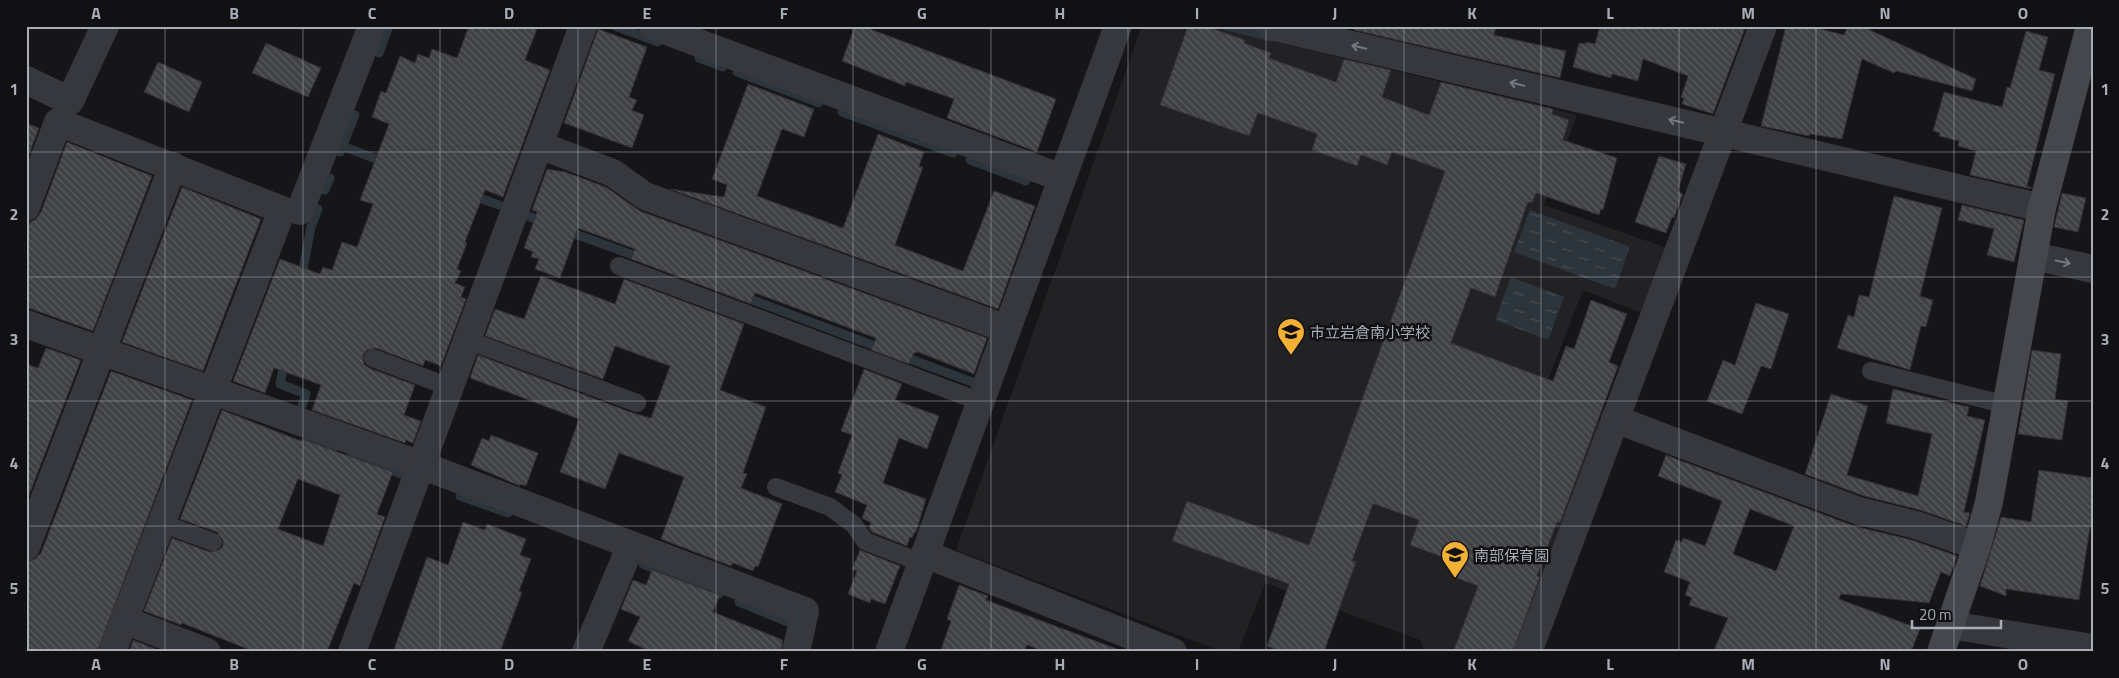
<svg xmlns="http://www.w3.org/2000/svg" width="2119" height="678" font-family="'Titillium Web','Noto Sans JP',sans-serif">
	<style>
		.built { fill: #222225 }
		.water { fill: url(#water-ripples) }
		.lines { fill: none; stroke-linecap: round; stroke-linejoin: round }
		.stream { stroke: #2c353c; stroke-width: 9 }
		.building { fill: url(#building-back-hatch); stroke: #303034; fill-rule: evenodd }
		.lane { stroke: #37383d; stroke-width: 18 }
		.street { stroke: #37383d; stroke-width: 28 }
		.secondary { stroke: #45474d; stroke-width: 28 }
		.oneway { stroke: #757881 }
		.grid { fill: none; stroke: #a8adb8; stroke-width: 1; stroke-opacity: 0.55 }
		.labels { text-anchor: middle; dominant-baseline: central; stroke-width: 5; stroke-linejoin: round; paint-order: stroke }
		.poi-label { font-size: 15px; fill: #a8adb8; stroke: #111113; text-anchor: start }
		.neatline { fill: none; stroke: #a8adb8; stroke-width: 2 }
		.grid-label { font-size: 16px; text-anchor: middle; font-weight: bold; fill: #a8adb8 }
	</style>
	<defs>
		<pattern id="water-ripples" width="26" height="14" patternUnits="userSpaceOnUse" patternTransform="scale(1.25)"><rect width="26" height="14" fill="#2c353c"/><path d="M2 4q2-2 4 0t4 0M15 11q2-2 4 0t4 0" fill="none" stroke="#485056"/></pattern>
		<pattern id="building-back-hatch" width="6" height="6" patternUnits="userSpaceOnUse" patternTransform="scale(1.25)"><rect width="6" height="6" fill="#404145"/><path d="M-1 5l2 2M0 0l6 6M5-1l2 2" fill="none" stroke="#595a5e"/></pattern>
	</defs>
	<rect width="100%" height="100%" fill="#161618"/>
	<!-- built -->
	<path class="built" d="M 1142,26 L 1212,26 L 1577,115 L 1544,205 L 1670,249 L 1647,315 L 1583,290 L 1541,398 L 1605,423 L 1517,652 L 1425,652 L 1420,640 L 1265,583 L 1238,652 L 1223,652 L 956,550 Z"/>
	<!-- water -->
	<g class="water">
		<path d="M 1530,210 L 1630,247 L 1615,289 L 1514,252 Z"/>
		<path d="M 1511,277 L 1564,297 L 1548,340 L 1495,320 Z"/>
	</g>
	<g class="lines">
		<!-- stream -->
		<g class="stream">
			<path d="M 615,26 L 658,42"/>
			<path d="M 1227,26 L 1271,37"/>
			<path d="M 379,53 L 389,26"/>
			<path d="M 699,58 L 723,67"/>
			<path d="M 737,72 L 819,103"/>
			<path d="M 842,112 L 953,153"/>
			<path d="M 342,146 L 387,163"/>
			<path d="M 340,152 L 355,115"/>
			<path d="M 970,160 L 1026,181"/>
			<path d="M 325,190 L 330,178"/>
			<path d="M 471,195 L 499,205"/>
			<path d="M 526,215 L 545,223"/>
			<path d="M 564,230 L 644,259"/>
			<path d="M 301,279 L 311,227 L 318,209"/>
			<path d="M 742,296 L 883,349"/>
			<path d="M 902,356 L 972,382"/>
			<path d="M 285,360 L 280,384 L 306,394 L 298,417"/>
			<path d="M 307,439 L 333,449"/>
			<path d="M 351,455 L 401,474"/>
			<path d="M 460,496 L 508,513"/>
			<path d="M 643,564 L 719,594"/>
			<path d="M 739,602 L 788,622"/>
		</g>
	</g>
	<!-- building -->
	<g class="building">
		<path d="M 469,26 L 538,26 L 525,60 L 550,70 L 503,197 L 485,190 L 465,242 L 467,243 L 457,269 L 461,271 L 455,283 L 465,287 L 461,297 L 466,299 L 441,366 L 425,360 L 423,366 L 376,348 L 367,350 L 363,355 L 364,364 L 369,368 L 415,385 L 404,415 L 421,421 L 413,443 L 406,440 L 405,443 L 312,410 L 321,385 L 274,368 L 265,393 L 233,381 L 280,259 L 320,274 L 323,267 L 332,270 L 342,242 L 357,247 L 373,204 L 360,200 L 389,124 L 372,117 L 381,91 L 386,93 L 400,56 L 415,63 L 418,54 L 429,58 L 432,49 L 457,58 Z"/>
		<path d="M 855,26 L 862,26 L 1056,99 L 1037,152 L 947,118 L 954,99 L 906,82 L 905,86 L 842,61 Z"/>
		<path d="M 1188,26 L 1206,26 L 1245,40 L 1244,43 L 1271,53 L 1269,58 L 1336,82 L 1344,59 L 1391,70 L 1382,97 L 1429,115 L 1441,82 L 1553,109 L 1552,114 L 1569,120 L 1563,140 L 1617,158 L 1603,210 L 1601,209 L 1599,215 L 1536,193 L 1532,203 L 1528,202 L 1495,297 L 1471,288 L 1451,343 L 1553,381 L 1566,346 L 1574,349 L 1591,300 L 1627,314 L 1609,362 L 1618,366 L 1560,523 L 1557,522 L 1537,576 L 1540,577 L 1513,652 L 1453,652 L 1478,586 L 1456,578 L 1461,564 L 1410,545 L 1419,520 L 1377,505 L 1373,504 L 1352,561 L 1356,562 L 1324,652 L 1281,652 L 1267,646 L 1289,584 L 1172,541 L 1187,501 L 1309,545 L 1445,171 L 1392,152 L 1387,165 L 1361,155 L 1357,166 L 1312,150 L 1317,134 L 1258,113 L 1249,136 L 1160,105 Z"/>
		<path d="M 1355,26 L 1496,26 L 1494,35 L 1566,51 L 1560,78 L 1354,30 Z"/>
		<path d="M 1600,26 L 1746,26 L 1713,114 L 1682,104 L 1684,99 L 1681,97 L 1688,76 L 1643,59 L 1638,81 L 1612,74 L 1611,78 L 1573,67 L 1579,43 L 1585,44 L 1586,42 L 1595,44 Z"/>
		<path d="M 1786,26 L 1809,26 L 1844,35 L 1848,26 L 1861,26 L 1976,79 L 1972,91 L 1896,71 L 1894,73 L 1862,59 L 1842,139 L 1810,134 L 1809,136 L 1761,126 Z"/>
		<path d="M 598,29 L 647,47 L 629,97 L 637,100 L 632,110 L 644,115 L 632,148 L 564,123 Z"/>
		<path d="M 2026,31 L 2048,37 L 2039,70 L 2055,74 L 2027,186 L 2031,187 L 2031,189 L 1970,175 L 1976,151 L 1958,146 L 1959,141 L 1939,136 L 1940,133 L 1933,131 L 1944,92 L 2002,107 L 2007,87 L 2010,88 Z"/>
		<path d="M 266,43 L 321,68 L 308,97 L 252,73 Z"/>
		<path d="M 158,62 L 202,82 L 189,112 L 144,92 Z"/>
		<path d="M 748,84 L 814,109 L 804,137 L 782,129 L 757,196 L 843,228 L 878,134 L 924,152 L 919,166 L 923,167 L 895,245 L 963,271 L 994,191 L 1035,206 L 998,309 L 670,189 L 724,197 L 727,185 L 712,179 Z"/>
		<path d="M 26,123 L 39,128 L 26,162 Z"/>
		<path d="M 67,142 L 152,176 L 93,331 L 26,307 L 26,232 L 30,222 L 36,219 L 41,212 Z"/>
		<path d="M 1659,156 L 1686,164 L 1678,191 L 1683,194 L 1674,218 L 1672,217 L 1666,233 L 1635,222 Z"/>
		<path d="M 547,169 L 565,172 L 606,187 L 640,211 L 987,338 L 974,374 L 918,352 L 914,353 L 909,364 L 871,350 L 876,338 L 755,293 L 751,304 L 631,259 L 635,249 L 578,228 L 560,278 L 535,269 L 539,259 L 531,257 L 533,252 L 524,248 L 537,212 L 532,210 Z"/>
		<path d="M 182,187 L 261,219 L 203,371 L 122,342 Z"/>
		<path d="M 2062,193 L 2086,198 L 2078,232 L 2054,227 Z"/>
		<path d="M 1894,196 L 1942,208 L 1920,296 L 1933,300 L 1926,327 L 1921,326 L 1910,370 L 1837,348 L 1848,315 L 1854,317 L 1859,295 L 1869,297 Z"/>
		<path d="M 1962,205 L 2024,220 L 2014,262 L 1987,255 L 1994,229 L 1958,220 Z"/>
		<path d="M 541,276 L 615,304 L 624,279 L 744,324 L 720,390 L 766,407 L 743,473 L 747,474 L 741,488 L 782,504 L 758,567 L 755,566 L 753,571 L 733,563 L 731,566 L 661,539 L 684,477 L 619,453 L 605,489 L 560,472 L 579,419 L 470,378 L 478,355 L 633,413 L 651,418 L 670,366 L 615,346 L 603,379 L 485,336 L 495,309 L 524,319 Z"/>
		<path d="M 1756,303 L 1789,314 L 1771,369 L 1761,366 L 1742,414 L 1707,401 L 1723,360 L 1735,365 Z"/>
		<path d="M 46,348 L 81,360 L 26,503 L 26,364 L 38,368 Z"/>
		<path d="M 2032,350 L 2061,354 L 2055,399 L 2068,401 L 2062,440 L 2018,434 Z"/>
		<path d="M 864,369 L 902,384 L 895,400 L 939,416 L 927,449 L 899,438 L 883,483 L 926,499 L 916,532 L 915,532 L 912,538 L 910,537 L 907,546 L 872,532 L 869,528 L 871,523 L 862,518 L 867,505 L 835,492 L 842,475 L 838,473 L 852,435 L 841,431 Z"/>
		<path d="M 111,371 L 192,400 L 97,652 L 26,652 L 26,562 L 35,559 L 41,553 Z"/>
		<path d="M 1893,389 L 1969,407 L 1967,416 L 1985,420 L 1964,512 L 1970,513 L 1966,526 L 1920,510 L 1864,496 L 1805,474 L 1831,394 L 1868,406 L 1847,475 L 1918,496 L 1932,434 L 1886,423 Z"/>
		<path d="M 222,410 L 301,441 L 302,439 L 393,472 L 377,514 L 385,517 L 360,586 L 354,583 L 327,652 L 255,652 L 182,623 L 181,625 L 144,611 L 172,538 L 210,552 L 219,550 L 223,546 L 223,540 L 217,532 L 180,519 ZM 298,479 L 340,495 L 323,546 L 278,529 Z"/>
		<path d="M 491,435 L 538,453 L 526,486 L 520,484 L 520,486 L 471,465 L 482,438 L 489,441 Z"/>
		<path d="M 1666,455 L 1854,526 L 1912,540 L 1957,556 L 1950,576 L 1941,572 L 1929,603 L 1841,594 L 1839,599 L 1920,629 L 1911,652 L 1713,652 L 1728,618 L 1689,605 L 1692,598 L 1685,595 L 1690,582 L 1664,572 L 1676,540 L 1682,542 L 1683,538 L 1705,546 L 1722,501 L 1658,476 ZM 1750,509 L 1794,526 L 1776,571 L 1733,554 Z"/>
		<path d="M 2039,470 L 2093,478 L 2093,528 L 2090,527 L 2079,600 L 2006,589 L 2006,596 L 1980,586 L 2001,517 L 2031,522 Z"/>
		<path d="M 463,522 L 485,530 L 487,524 L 526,539 L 520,555 L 531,559 L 519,591 L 522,592 L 500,652 L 393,652 L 427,557 L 448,565 Z"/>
		<path d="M 860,550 L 900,566 L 885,604 L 871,599 L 870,603 L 848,594 L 857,571 L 852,569 Z"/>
		<path d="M 652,570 L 720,595 L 713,612 L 783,640 L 781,652 L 651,652 L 628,641 L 640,617 L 621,609 L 633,580 L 646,585 Z"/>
		<path d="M 959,585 L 988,596 L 986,600 L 1117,649 L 1116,652 L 1045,652 L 1027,645 L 1024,652 L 940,652 L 951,621 L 947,619 Z"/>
		<path d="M 133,640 L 163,652 L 129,652 Z"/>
	</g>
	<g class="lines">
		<!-- lane -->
		<g class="lane">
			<path d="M 619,266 L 981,402"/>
			<path d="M 467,340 L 637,403"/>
			<path d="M 373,358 L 449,387"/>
			<path d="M 1871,371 L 2007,405"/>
			<path d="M 776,487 L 830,507 L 854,525 L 865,541 L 922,563"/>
			<path d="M 161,523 L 213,542"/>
		</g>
		<!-- street -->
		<g class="street">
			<path d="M 653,26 L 1062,178"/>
			<path d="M 1271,26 L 2042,208"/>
			<path d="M 26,80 L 70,101 L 105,26"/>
			<path d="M 539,145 L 613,173 L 645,196 L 1007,329"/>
			<path d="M 26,207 L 58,122 L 282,210 L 112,652"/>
			<path d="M 300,211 L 372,26"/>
			<path d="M 2034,256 L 2093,269"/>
			<path d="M 26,324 L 421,465 L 805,611 L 796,652"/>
			<path d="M 1615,419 L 1859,511 L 1916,525 L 1977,546"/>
			<path d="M 26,547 L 173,166"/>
			<path d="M 925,554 L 1173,652"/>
			<path d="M 124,620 L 207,652"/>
			<path d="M 1950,625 L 2093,648"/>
			<path d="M 352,652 L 583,26"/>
			<path d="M 586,652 L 631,545"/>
			<path d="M 889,652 L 1118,26"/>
			<path d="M 1528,652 L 1763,26"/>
		</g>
		<!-- secondary -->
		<path class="secondary" d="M 1941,652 L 1977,546 L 1989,502 L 2042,208 L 2090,26"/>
	</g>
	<!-- one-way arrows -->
	<defs><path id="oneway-shaft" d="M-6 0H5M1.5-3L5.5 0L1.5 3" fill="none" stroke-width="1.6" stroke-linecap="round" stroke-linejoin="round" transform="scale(1.25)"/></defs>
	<g class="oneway">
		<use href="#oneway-shaft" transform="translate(1359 47) rotate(-167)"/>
		<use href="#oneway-shaft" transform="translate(1517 84) rotate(-167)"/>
		<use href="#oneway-shaft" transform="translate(1676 121) rotate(-167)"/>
		<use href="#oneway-shaft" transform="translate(2063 262) rotate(12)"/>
	</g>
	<!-- grid -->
	<path class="grid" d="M 165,26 L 165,652M 303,26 L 303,652M 440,26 L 440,652M 578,26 L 578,652M 716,26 L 716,652M 853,26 L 853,652M 991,26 L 991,652M 1128,26 L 1128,652M 1266,26 L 1266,652M 1404,26 L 1404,652M 1541,26 L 1541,652M 1679,26 L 1679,652M 1816,26 L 1816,652M 1954,26 L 1954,652M 26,152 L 2093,152M 26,277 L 2093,277M 26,401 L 2093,401M 26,526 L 2093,526"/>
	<!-- icons -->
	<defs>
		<symbol id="school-pin" viewBox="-11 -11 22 30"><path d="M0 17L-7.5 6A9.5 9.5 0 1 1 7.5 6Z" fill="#f2b134" stroke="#111113"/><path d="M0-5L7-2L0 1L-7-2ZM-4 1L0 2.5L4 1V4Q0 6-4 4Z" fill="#111"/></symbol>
	</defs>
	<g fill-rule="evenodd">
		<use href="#school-pin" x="1275" y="316" width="32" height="43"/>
		<use href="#school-pin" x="1439" y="539" width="32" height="43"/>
	</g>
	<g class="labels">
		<!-- poi labels -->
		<g class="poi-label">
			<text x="1310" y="332">市立岩倉南小学校</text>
			<text x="1474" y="555">南部保育園</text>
		</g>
	</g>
	<!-- border -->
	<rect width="2119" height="678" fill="none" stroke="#111113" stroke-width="55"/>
	<!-- scale -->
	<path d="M1912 620v8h89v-8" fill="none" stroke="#a8adb8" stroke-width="2.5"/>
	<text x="1919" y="620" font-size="15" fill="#a8adb8" stroke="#111113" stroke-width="4" paint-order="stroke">20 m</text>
	<rect x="28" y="28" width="2064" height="622" class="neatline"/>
	<g class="grid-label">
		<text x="96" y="19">A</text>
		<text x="234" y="19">B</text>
		<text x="372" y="19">C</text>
		<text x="509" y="19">D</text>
		<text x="647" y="19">E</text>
		<text x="784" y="19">F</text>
		<text x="922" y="19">G</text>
		<text x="1060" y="19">H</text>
		<text x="1197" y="19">I</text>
		<text x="1335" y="19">J</text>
		<text x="1472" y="19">K</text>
		<text x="1610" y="19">L</text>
		<text x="1748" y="19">M</text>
		<text x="1885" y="19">N</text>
		<text x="2023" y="19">O</text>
		<text x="14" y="95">1</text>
		<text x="2105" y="95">1</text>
		<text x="14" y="220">2</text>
		<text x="2105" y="220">2</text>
		<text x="14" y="345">3</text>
		<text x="2105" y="345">3</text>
		<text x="14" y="469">4</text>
		<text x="2105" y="469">4</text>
		<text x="14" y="594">5</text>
		<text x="2105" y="594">5</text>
		<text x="96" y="670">A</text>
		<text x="234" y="670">B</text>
		<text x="372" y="670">C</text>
		<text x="509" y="670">D</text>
		<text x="647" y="670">E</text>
		<text x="784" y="670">F</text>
		<text x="922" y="670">G</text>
		<text x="1060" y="670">H</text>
		<text x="1197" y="670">I</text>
		<text x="1335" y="670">J</text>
		<text x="1472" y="670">K</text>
		<text x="1610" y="670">L</text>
		<text x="1748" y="670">M</text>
		<text x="1885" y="670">N</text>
		<text x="2023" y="670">O</text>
	</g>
</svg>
